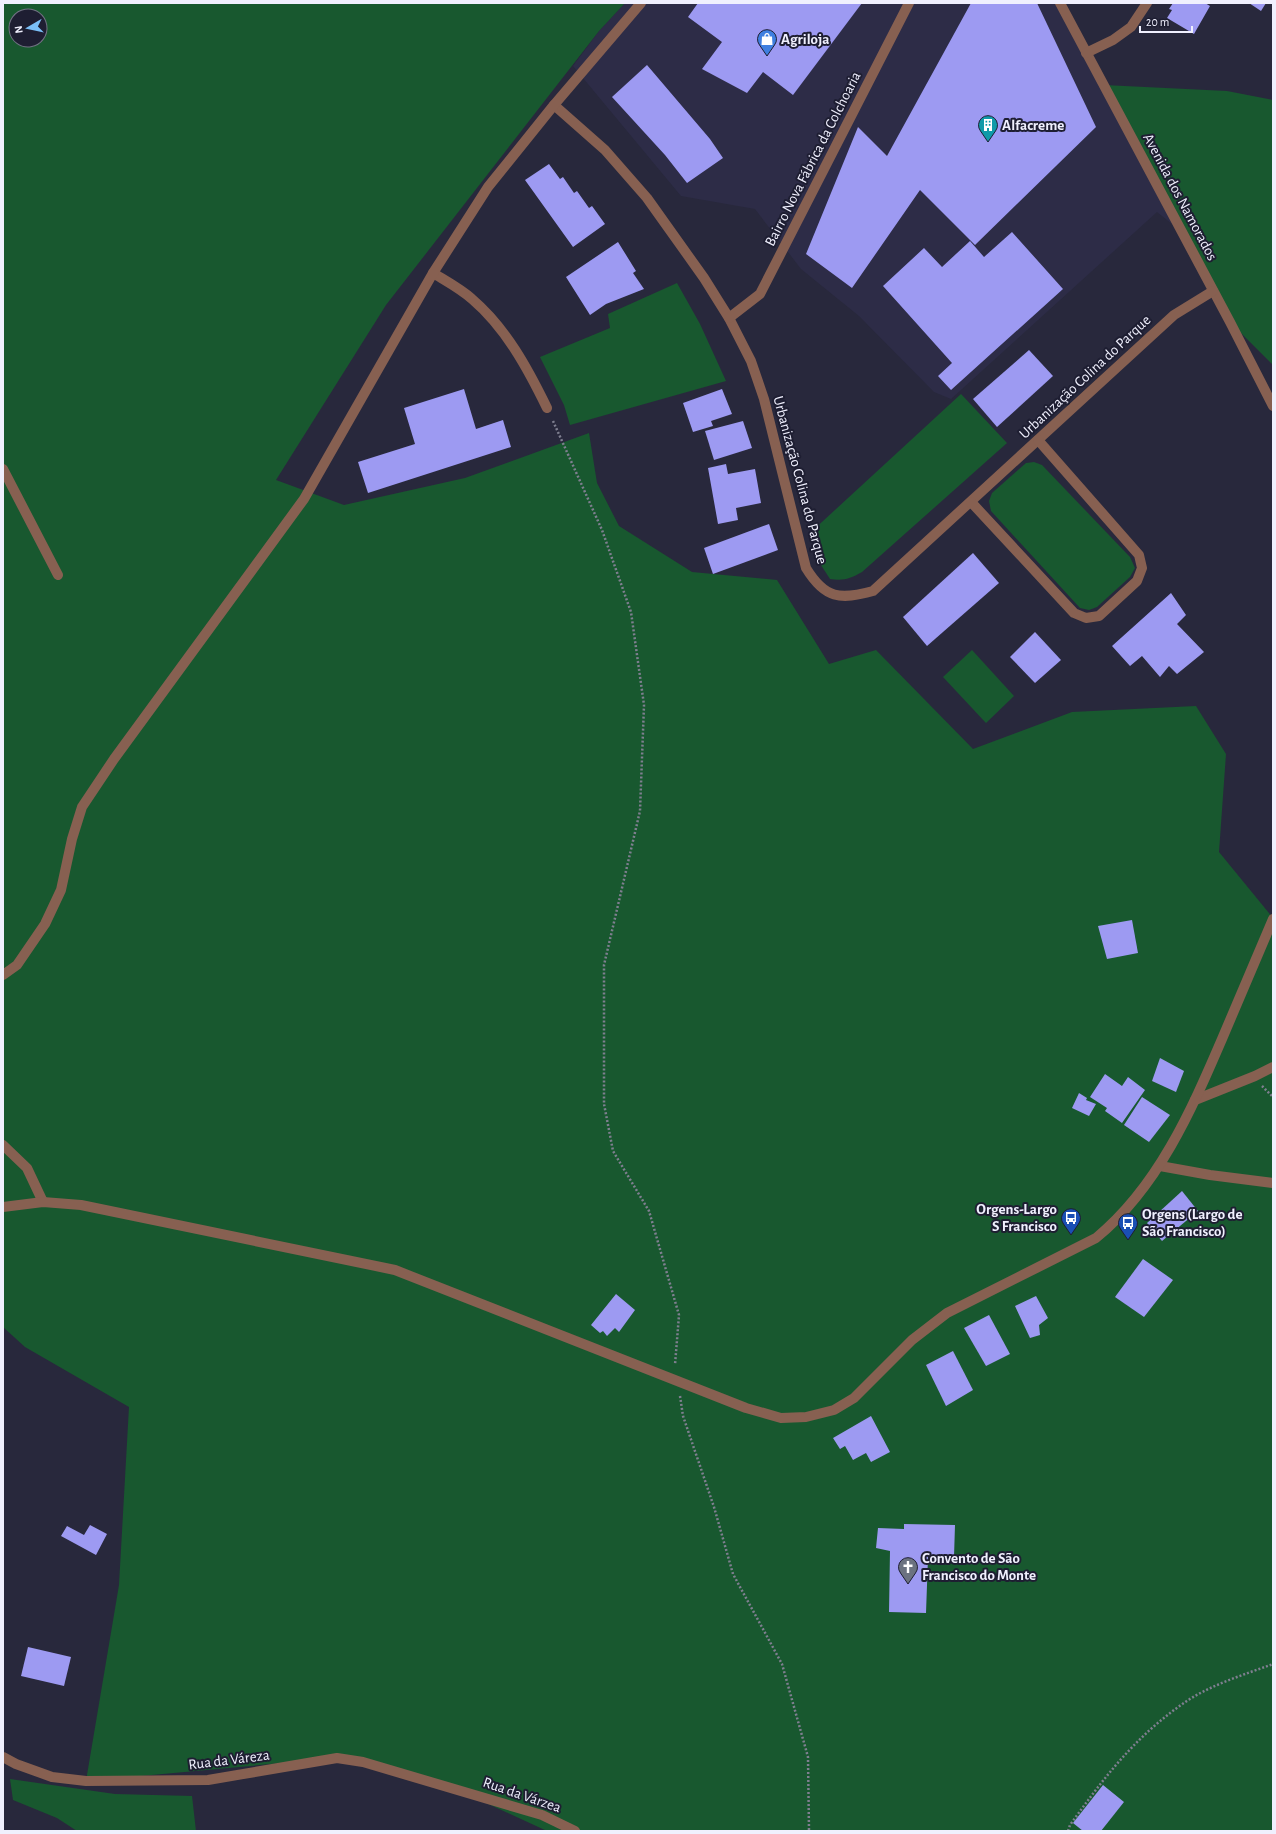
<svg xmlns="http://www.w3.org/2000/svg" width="1276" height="1834" font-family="'Alegreya Sans',sans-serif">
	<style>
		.built { fill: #2d2c47 }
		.green { fill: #18582f; fill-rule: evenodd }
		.building { fill: #9d9af2 }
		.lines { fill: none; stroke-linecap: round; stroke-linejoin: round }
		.path { stroke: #7f7f90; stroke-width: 2.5; stroke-dasharray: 2 2; stroke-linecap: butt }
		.minor { stroke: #876051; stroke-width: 10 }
		.labels { text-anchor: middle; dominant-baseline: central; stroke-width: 4; stroke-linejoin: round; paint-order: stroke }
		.poi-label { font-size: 15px; font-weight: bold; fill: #f0f0fe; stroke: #1e1e32; text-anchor: start }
		.street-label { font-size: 15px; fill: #f0f0fe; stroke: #1e1e32 }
	</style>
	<rect width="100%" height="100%" fill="#28283c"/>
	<!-- built -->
	<path class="built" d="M 625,3 L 1060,3 L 1181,231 L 1157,212 L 951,399 L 934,392 L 859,316 L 801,269 L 755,209 L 681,196 L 573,66 L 599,31 Z"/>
	<!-- green -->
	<g class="green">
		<path d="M 3,3 L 625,3 L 599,31 L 386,305 L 276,480 L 344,505 L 465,478 L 589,433 L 597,483 L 619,526 L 692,572 L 777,580 L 829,664 L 876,650 L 973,749 L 1072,712 L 1196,706 L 1226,754 L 1219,852 L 1273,918 L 1273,1831 L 547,1831 L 458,1790 L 337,1758 L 86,1781 L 119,1585 L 129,1407 L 25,1347 L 3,1327 ZM 16,16 L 40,16 L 40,40 L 16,40 Z"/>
		<path d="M 1104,85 L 1227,91 L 1273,100 L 1273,365 L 1230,322 Z"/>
		<path d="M 677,283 L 700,324 L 726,381 L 570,425 L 564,405 L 540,357 L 610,328 L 608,314 Z"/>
		<path d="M 961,394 L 1007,443 L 862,572 C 850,579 843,581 830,579 L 819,562 L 818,550 L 810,533 Z"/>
		<path d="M 1034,462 L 1042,465 L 1130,557 L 1135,568 L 1130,577 L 1097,607 L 1089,610 L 1080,608 L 991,511 L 989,501 L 992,493 L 1026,463 Z"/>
		<path d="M 972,650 L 1014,696 L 986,723 L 943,677 Z"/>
		<path d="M 10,1779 L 115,1794 L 192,1796 L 196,1831 L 77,1831 L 57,1818 L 13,1800 Z"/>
	</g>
	<!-- building -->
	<g class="building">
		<path d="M 698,3 L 862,3 L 793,95 L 763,72 L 747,93 L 702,69 L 722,42 L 688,17 Z"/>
		<path d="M 971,3 L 1037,3 L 1096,127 L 975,245 L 920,190 L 852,288 L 806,254 L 858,127 L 887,156 Z"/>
		<path d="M 1173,3 L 1205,3 L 1210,6 L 1194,34 L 1167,18 L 1172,10 L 1169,9 Z"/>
		<path d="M 1249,3 L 1266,3 L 1261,11 Z"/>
		<path d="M 647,65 L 710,139 L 723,158 L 687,183 L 665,155 L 612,97 Z"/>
		<path d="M 549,164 L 560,179 L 563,177 L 574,193 L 577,191 L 589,208 L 592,206 L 605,224 L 573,247 L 525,180 Z"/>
		<path d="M 1012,232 L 1063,289 L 951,390 L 938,376 L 952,363 L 883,286 L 924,248 L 942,267 L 970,241 L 984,257 Z"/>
		<path d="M 618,242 L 636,271 L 633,273 L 644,289 L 606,304 L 590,315 L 566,277 Z"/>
		<path d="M 1029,350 L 1053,376 L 997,427 L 973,399 Z"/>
		<path d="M 464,389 L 476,429 L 503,420 L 511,447 L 368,493 L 358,462 L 415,444 L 404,408 Z"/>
		<path d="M 722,389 L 732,414 L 711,421 L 713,426 L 693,432 L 683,403 Z"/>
		<path d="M 743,421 L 752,448 L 714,460 L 705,431 Z"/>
		<path d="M 726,464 L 728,474 L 755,469 L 761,503 L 736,508 L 738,520 L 718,524 L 708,468 Z"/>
		<path d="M 769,524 L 778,550 L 713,574 L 704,548 Z"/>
		<path d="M 973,553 L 999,583 L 927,646 L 903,617 Z"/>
		<path d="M 1171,593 L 1186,615 L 1177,624 L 1204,652 L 1177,674 L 1169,666 L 1160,677 L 1142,656 L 1130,666 L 1112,646 Z"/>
		<path d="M 1035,632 L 1061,660 L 1035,683 L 1010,657 Z"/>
		<path d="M 1132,920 L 1138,953 L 1107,959 L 1098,926 Z"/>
		<path d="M 1160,1058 L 1184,1071 L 1176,1092 L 1152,1081 Z"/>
		<path d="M 1105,1074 L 1122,1086 L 1128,1077 L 1145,1090 L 1122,1123 L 1105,1111 L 1107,1108 L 1090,1097 Z"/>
		<path d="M 1079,1093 L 1087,1098 L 1086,1100 L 1096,1104 L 1089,1116 L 1072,1108 Z"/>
		<path d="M 1142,1097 L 1170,1115 L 1149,1142 L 1124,1125 Z"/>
		<path d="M 1182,1191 L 1198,1211 L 1162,1241 L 1147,1223 Z"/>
		<path d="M 1143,1259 L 1173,1280 L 1144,1317 L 1115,1297 Z"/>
		<path d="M 616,1294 L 635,1310 L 619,1332 L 615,1328 L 607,1336 L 603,1331 L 600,1333 L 591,1325 Z"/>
		<path d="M 1036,1296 L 1048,1318 L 1039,1325 L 1040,1335 L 1030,1338 L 1015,1306 Z"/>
		<path d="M 989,1315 L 1010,1354 L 986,1366 L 964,1328 Z"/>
		<path d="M 953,1351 L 973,1390 L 946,1406 L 926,1365 Z"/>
		<path d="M 871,1416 L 890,1452 L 871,1462 L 866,1453 L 853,1460 L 845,1446 L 840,1449 L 833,1438 Z"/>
		<path d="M 904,1524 L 955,1525 L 954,1557 L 928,1557 L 926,1613 L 889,1612 L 890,1551 L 876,1548 L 878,1528 L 904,1529 Z"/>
		<path d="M 90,1525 L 107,1534 L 96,1555 L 61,1536 L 67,1526 L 84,1535 Z"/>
		<path d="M 28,1647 L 71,1657 L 64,1686 L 21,1676 Z"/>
		<path d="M 1103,1785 L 1124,1802 L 1101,1831 L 1083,1831 L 1073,1823 Z"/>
	</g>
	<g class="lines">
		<!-- path -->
		<g class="path">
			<path d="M 553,421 L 602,530 L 631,612 L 644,705 L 640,811 L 604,965 L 604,1104 L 613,1151 L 649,1211 L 679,1315 L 675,1365"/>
			<path d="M 1262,1086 L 1273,1097"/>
			<path d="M 680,1396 L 683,1416 L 714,1507 L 733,1574 L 782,1664 L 808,1757 L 809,1831"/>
			<path d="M 1068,1831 L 1070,1825 C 1103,1779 1134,1738 1181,1705 C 1207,1686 1243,1675 1273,1664"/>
		</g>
		<!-- minor -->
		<g class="minor">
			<path d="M 1060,3 L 1230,322 L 1273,406"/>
			<path d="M 1086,53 L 1113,40 L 1131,27 L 1147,3"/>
			<path d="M 554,105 L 605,150 L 647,198 L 704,278 L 729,318 L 751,361 L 764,399 L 806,568 C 825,599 840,600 873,591 L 1174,315 L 1213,291"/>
			<path d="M 433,273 C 446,281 461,289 472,299 C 506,328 528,369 547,408"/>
			<path d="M 729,318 L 760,294 L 909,3"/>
			<path d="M 3,469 L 58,575"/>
			<path d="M 971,502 L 1074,613 L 1086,618 L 1099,616 L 1137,581 L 1142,568 L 1139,555 L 1038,440"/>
			<path d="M 3,975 L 17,965 L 45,924 L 61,890 L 72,839 L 82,807 L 114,759 L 304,499 L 433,273 L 488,187 L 554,105 L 641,3"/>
			<path d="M 1195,1100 L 1255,1076 L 1273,1067"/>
			<path d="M 3,1145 L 27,1168 L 43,1202"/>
			<path d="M 1160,1166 L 1210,1175 L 1273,1183"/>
			<path d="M 3,1207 L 43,1202 L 81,1205 L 395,1270 L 746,1408 L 781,1418 L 806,1417 L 834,1410 L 854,1398 L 912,1340 L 947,1313 L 1096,1238 C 1158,1187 1191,1111 1222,1039 C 1239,999 1256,959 1273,919"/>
			<path d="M 3,1757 L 16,1764 L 52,1777 L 86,1781 L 208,1780 L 337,1758 L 363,1762 L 542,1815 L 575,1831"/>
		</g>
	</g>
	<!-- icons -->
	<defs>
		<symbol id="shop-pin" viewBox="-11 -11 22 30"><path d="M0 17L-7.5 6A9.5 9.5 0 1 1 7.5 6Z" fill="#3f7fe0" stroke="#1e1e32"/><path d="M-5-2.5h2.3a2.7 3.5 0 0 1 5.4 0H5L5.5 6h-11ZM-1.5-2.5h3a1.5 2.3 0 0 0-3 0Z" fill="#fff"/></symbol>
		<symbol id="building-pin" viewBox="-11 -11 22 30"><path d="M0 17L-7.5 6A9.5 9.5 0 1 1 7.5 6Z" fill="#0f9aa8" stroke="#1e1e32"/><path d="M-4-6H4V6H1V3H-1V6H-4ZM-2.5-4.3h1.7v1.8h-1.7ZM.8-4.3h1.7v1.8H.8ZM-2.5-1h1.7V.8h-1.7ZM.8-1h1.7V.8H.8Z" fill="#fff"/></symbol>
		<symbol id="bus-pin" viewBox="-11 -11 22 30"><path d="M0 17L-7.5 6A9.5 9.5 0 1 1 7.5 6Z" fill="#1a4fb4" stroke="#1e1e32"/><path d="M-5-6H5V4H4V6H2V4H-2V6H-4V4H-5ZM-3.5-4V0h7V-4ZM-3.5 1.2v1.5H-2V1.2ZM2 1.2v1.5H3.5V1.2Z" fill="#fff"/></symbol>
		<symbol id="church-pin" viewBox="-11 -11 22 30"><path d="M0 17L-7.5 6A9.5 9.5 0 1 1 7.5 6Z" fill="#6b7280" stroke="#1e1e32"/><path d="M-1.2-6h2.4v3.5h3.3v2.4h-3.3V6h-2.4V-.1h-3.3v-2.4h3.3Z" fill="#fff"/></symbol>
	</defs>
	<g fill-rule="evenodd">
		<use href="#shop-pin" x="756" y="28" width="22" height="30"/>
		<use href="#building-pin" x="977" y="114" width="22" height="30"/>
		<use href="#bus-pin" x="1060" y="1207" width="22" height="30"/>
		<use href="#bus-pin" x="1117" y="1212" width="22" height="30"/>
		<use href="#church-pin" x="897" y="1556" width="22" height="30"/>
	</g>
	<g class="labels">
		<!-- poi labels -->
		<g class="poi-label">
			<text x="781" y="39">Agriloja</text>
			<text x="1002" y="125">Alfacreme</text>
			<text x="1057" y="1209" text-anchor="end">Orgens-Largo<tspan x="1057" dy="17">S Francisco</tspan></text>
			<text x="1142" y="1214">Orgens (Largo de<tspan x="1142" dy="17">São Francisco)</tspan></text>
			<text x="922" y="1558">Convento de São<tspan x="922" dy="17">Francisco do Monte</tspan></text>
		</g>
		<!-- street labels -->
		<g class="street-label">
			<text transform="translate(813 159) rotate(-63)">Bairro Nova Fábrica da Colchoaria</text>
			<text transform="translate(1180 197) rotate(62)">Avenida dos Namorados</text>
			<text transform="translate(1085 377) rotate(-43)">Urbanização Colina do Parque</text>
			<text transform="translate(800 480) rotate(75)">Urbanização Colina do Parque</text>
			<text transform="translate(229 1760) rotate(-7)">Rua da Váreza</text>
			<text transform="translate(522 1795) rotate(19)">Rua da Várzea</text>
		</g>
	</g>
	<!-- border -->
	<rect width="1276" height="1834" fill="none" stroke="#f0f0fe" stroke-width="8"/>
	<!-- north arrow -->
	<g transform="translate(28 28) rotate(261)"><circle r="19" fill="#1e1e32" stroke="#727284"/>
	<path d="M0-3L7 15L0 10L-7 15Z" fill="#7abff8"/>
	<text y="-6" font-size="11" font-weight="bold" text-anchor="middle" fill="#f0f0fe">N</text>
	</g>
	<!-- scale -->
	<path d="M1140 26v6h52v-6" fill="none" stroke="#f0f0fe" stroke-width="2"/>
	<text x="1146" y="26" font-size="12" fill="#f0f0fe" stroke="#1e1e32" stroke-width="3" paint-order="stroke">20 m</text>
</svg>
